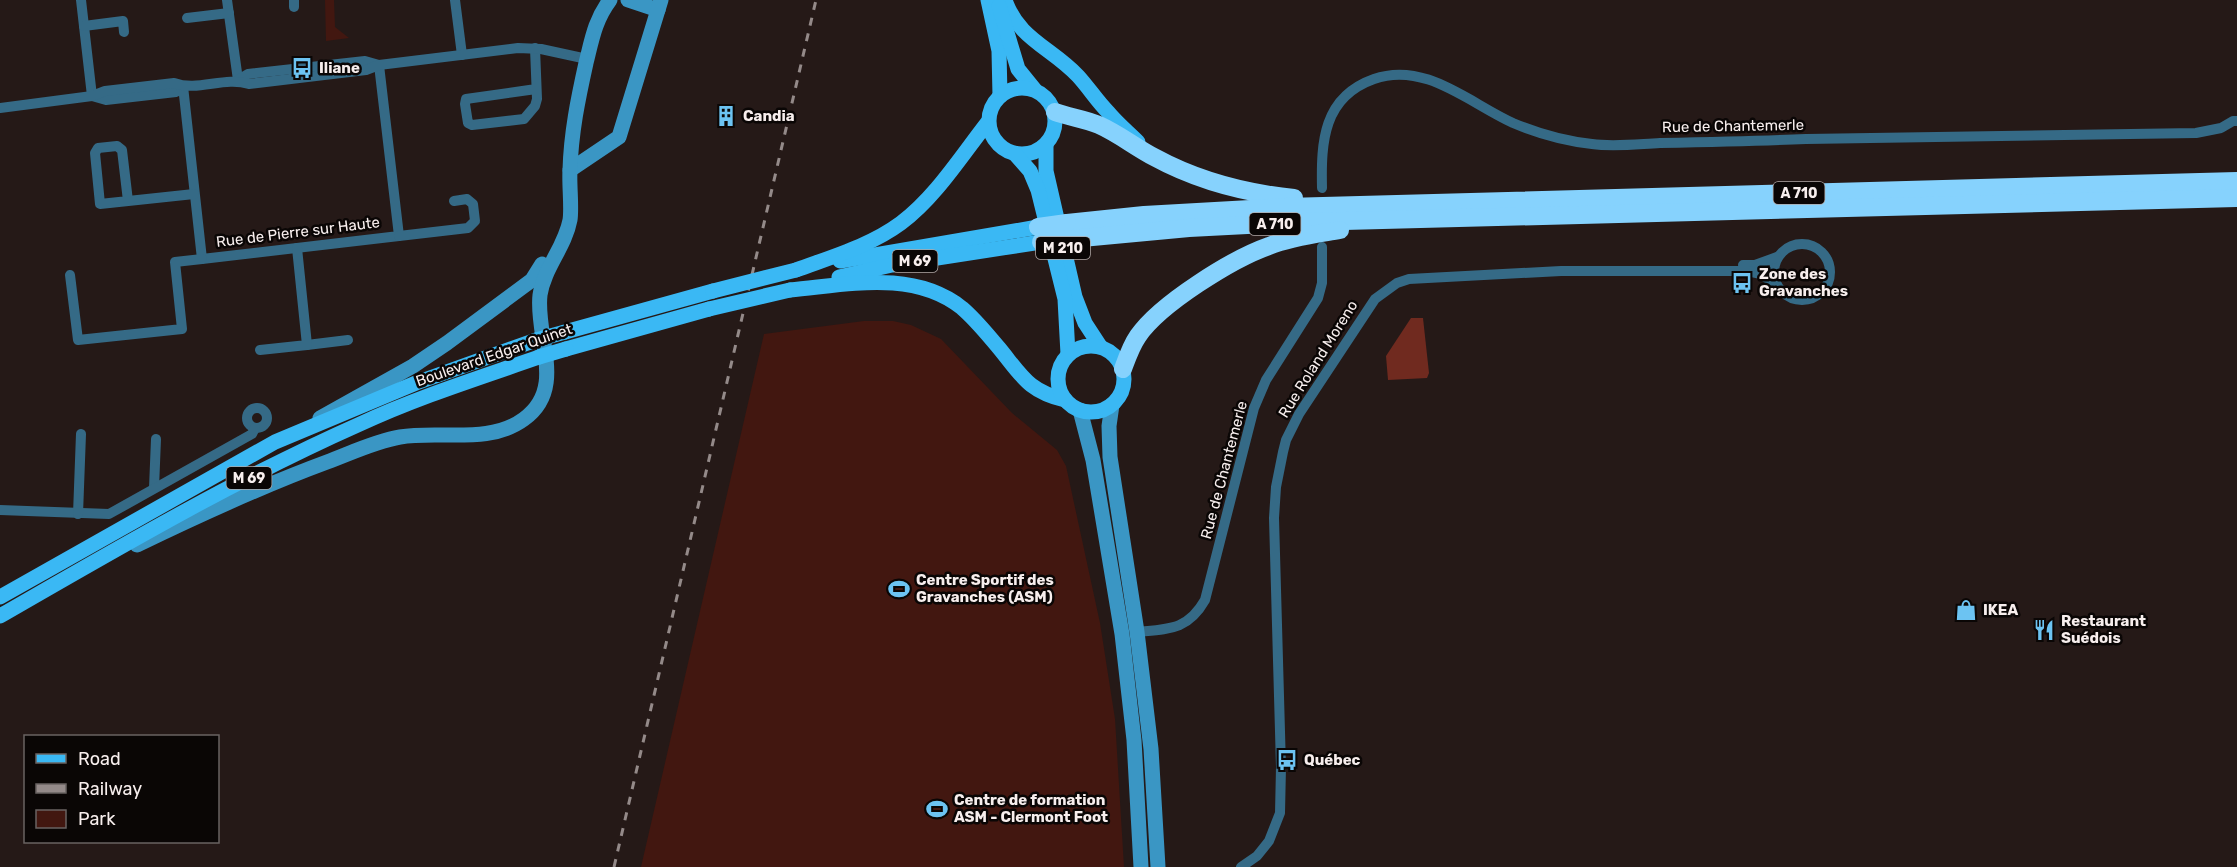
<svg xmlns="http://www.w3.org/2000/svg" width="2237" height="867" font-family="Rubik,sans-serif">
	<style>
		.green { fill: #421710 }
		.water { fill: #702a1f }
		.lines { fill: none; stroke-linecap: round; stroke-linejoin: round }
		.street { stroke: #356a86; stroke-width: 10 }
		.secondary { stroke: #3a96c4; stroke-width: 15 }
		.primary { stroke: #3ab8f4; stroke-width: 15 }
		.highway { stroke: #86d2fd; stroke-width: 18 }
		.rail { stroke: #948a89; stroke-width: 3; stroke-dasharray: 8 8; stroke-linecap: butt }
		.primary-bridge { stroke: #3ab8f4; stroke-width: 15 }
		.highway-bridge { stroke: #86d2fd; stroke-width: 18 }
		.labels { text-anchor: middle; dominant-baseline: central; stroke-width: 5; stroke-linejoin: round; paint-order: stroke }
		.shield { fill: #0a0605; stroke: #b0a8a7; stroke-width: 1.5 }
		.shield-label { font-size: 14px; font-weight: bold; fill: #f7eeed }
		.poi-label { font-size: 15px; font-weight: bold; fill: #f7eeed; stroke: #0a0605; text-anchor: start }
		.street-label { font-size: 15px; fill: #f7eeed; stroke: #0a0605 }
	</style>
	<rect width="100%" height="100%" fill="#251917"/>
	<!-- green -->
	<g class="green">
		<path d="M 325,0 L 334,0 L 335,27 L 349,38 L 326,41 Z"/>
		<path d="M 864,321 L 893,321 L 911,325 L 941,339 L 1012,413 L 1057,450 L 1066,466 L 1100,623 L 1115,719 L 1124,867 L 641,867 L 764,334 Z"/>
	</g>
	<!-- water -->
	<path class="water" d="M 1411,318 L 1423,318 L 1429,373 L 1427,378 L 1388,380 L 1386,356 Z"/>
	<g class="lines">
		<!-- street -->
		<g class="street">
			<path d="M 81,0 L 92,96"/>
			<path d="M 227,0 L 238,80"/>
			<path d="M 294,0 L 294,7"/>
			<path d="M 455,0 L 462,55"/>
			<path d="M 187,18 L 229,13"/>
			<path d="M 84,26 L 123,21 L 124,32"/>
			<path d="M 535,48 L 537,99 L 535,106 L 524,119 L 472,125 L 468,123 L 465,104 L 466,99 L 536,89"/>
			<path d="M 238,80 L 248,74 L 365,61 L 379,65"/>
			<path d="M 183,86 L 202,259 L 399,236 L 379,65"/>
			<path d="M 92,96 L 106,100 L 176,92 L 183,86"/>
			<path d="M 0,108 L 92,96 L 105,91 L 174,83 C 198,92 224,76 249,84 L 366,70 L 379,65 L 518,48 L 541,49 L 587,59"/>
			<path d="M 1322,188 C 1321,142 1323,97 1374,79 C 1425,61 1469,103 1513,123 C 1539,134 1564,141 1592,144 C 1614,147 1638,144 1660,143 C 1709,142 1758,141 1806,139 C 1936,136 2066,136 2196,133 L 2221,128 L 2233,121 L 2237,121"/>
			<path d="M 128,201 L 122,150 L 117,146 L 98,148 L 95,153 L 100,204 L 194,194"/>
			<path d="M 399,236 L 468,228 L 475,221 L 473,204 L 467,199 L 454,201"/>
			<circle cx="1802" cy="272" r="28"/>
			<path d="M 1743,265 L 1755,265 L 1777,257"/>
			<path d="M 70,275 L 78,340 L 182,329 L 175,262 L 202,259"/>
			<path d="M 307,345 L 348,340"/>
			<path d="M 260,350 L 307,345 L 297,248"/>
			<circle cx="257" cy="418" r="10"/>
			<path d="M 154,488 L 156,439"/>
			<path d="M 0,510 L 109,514 L 252,434 L 255,428"/>
			<path d="M 78,514 L 81,434"/>
			<path d="M 1137,632 C 1169,629 1188,630 1205,600 L 1254,408 L 1266,380 L 1318,298 L 1322,283 L 1322,247"/>
			<path d="M 1241,867 L 1257,856 L 1269,841 L 1280,813 L 1281,767 L 1274,518 L 1276,487 L 1283,452 L 1286,440 L 1299,414 L 1375,299 L 1397,283 L 1409,279 L 1561,271 L 1747,271 L 1761,274 L 1777,286"/>
		</g>
		<!-- secondary -->
		<g class="secondary">
			<path d="M 628,0 L 658,10"/>
			<path d="M 570,170 L 619,137 L 661,0"/>
			<path d="M 1112,405 L 1109,426 L 1110,457 L 1137,632 L 1151,749 L 1158,867"/>
			<path d="M 1080,410 L 1093,460 L 1122,634 L 1134,740 L 1141,867"/>
			<path d="M 320,418 L 413,366 L 447,343 L 532,280 L 542,264"/>
			<path d="M 137,545 C 199,515 262,486 327,462 C 351,453 376,441 400,437 C 440,430 489,445 524,419 C 567,388 535,337 540,295 C 544,268 565,247 570,220 C 572,208 569,184 570,170 C 571,133 578,99 586,63 C 592,39 595,20 610,0"/>
		</g>
		<!-- primary -->
		<g class="primary">
			<path d="M 988,0 L 999,51 L 1000,96"/>
			<path d="M 1005,0 C 1018,39 1052,48 1078,76 C 1089,88 1097,101 1108,112 C 1117,123 1128,132 1138,142"/>
			<path d="M 999,6 L 1018,69 L 1035,90"/>
			<circle cx="1022" cy="121" r="33"/>
			<path d="M 1046,145 L 1046,171 L 1075,297 L 1085,323 L 1100,346"/>
			<path d="M 1015,154 L 1030,171 L 1038,190 L 1065,299 L 1068,354"/>
			<path d="M 840,261 L 1038,227"/>
			<path d="M 796,270 C 831,257 870,246 901,223 C 935,198 962,155 988,122"/>
			<path d="M 839,277 L 892,265 L 1041,242"/>
			<path d="M 790,290 C 847,285 913,269 962,308 C 976,320 987,334 999,348 C 1022,376 1028,391 1065,400"/>
			<path d="M 565,332 L 713,291"/>
			<circle cx="1091" cy="379" r="33"/>
			<path d="M 566,349 L 709,309"/>
			<path d="M 0,597 L 275,442 L 416,383 L 536,340"/>
			<path d="M 0,616 C 118,548 236,479 360,424 C 418,397 479,378 539,357"/>
		</g>
		<!-- highway -->
		<g class="highway">
			<path d="M 1055,112 C 1069,117 1085,119 1099,125 C 1119,134 1135,147 1154,157 C 1198,181 1244,193 1294,198"/>
			<path d="M 1067,223 L 1144,215 L 1286,207 L 2237,181"/>
			<path d="M 1071,239 L 1189,228 L 1306,222 L 2237,198"/>
			<path d="M 1123,369 C 1127,358 1131,346 1138,336 C 1160,304 1232,259 1269,246 C 1291,237 1317,234 1340,230"/>
		</g>
		<!-- rail -->
		<path class="rail" d="M 614,867 L 816,0"/>
		<!-- primary-bridge -->
		<g class="primary-bridge">
			<path d="M 713,291 L 796,270"/>
			<path d="M 709,309 L 790,290"/>
			<path d="M 536,340 L 565,332"/>
			<path d="M 539,357 L 566,349"/>
		</g>
		<!-- highway-bridge -->
		<g class="highway-bridge">
			<path d="M 1038,227 L 1067,223"/>
			<path d="M 1041,242 L 1071,239"/>
		</g>
	</g>
	<!-- icons -->
	<defs>
		<symbol id="bus-bare" viewBox="-9 -9 18 18"><path d="M-5-6H5V4H4V6H2V4H-2V6H-4V4H-5ZM-3.5-4V0h7V-4ZM-3.5 1.2v1.5H-2V1.2ZM2 1.2v1.5H3.5V1.2Z" fill="#6cc3f2" stroke="#0a0605" stroke-width="2.5" paint-order="stroke"/></symbol>
		<symbol id="building-bare" viewBox="-9 -9 18 18"><path d="M-4-6H4V6H1V3H-1V6H-4ZM-2.5-4.3h1.7v1.8h-1.7ZM.8-4.3h1.7v1.8H.8ZM-2.5-1h1.7V.8h-1.7ZM.8-1h1.7V.8H.8Z" fill="#6cc3f2" stroke="#0a0605" stroke-width="2.5" paint-order="stroke"/></symbol>
		<symbol id="stadium-bare" viewBox="-9 -9 18 18"><path d="M0-5a6.5 5 0 1 0 0 10a6.5 5 0 1 0 0-10ZM-3.5-1.8h7v3.6h-7Z" fill="#6cc3f2" stroke="#0a0605" stroke-width="2.5" paint-order="stroke"/></symbol>
		<symbol id="shop-bare" viewBox="-9 -9 18 18"><path d="M-5-2.5h2.3a2.7 3.5 0 0 1 5.4 0H5L5.5 6h-11ZM-1.5-2.5h3a1.5 2.3 0 0 0-3 0Z" fill="#6cc3f2" stroke="#0a0605" stroke-width="2.5" paint-order="stroke"/></symbol>
		<symbol id="restaurant-bare" viewBox="-9 -9 18 18"><path d="M-5-6h1v4h1v-4h1v4h1v-4h1v5L-1.5 .5V6h-2V.5L-5-1ZM5-6V6H3V1.5H1.5Q1.5-4 5-6Z" fill="#6cc3f2" stroke="#0a0605" stroke-width="2.5" paint-order="stroke"/></symbol>
	</defs>
	<g fill-rule="evenodd">
		<use href="#bus-bare" x="287" y="53" width="30" height="30"/>
		<use href="#building-bare" x="711" y="101" width="30" height="30"/>
		<use href="#bus-bare" x="1727" y="268" width="30" height="30"/>
		<use href="#stadium-bare" x="884" y="574" width="30" height="30"/>
		<use href="#shop-bare" x="1951" y="595" width="30" height="30"/>
		<use href="#restaurant-bare" x="2029" y="615" width="30" height="30"/>
		<use href="#bus-bare" x="1272" y="745" width="30" height="30"/>
		<use href="#stadium-bare" x="922" y="794" width="30" height="30"/>
	</g>
	<g class="labels">
		<!-- shield labels -->
		<g class="shield">
			<rect x="1773.5" y="182" width="51" height="22" rx="4.5"/>
			<rect x="1249.5" y="213" width="51" height="22" rx="4.5"/>
			<rect x="1036" y="237" width="54" height="22" rx="4.5"/>
			<rect x="892.5" y="250" width="45" height="22" rx="4.5"/>
			<rect x="226.5" y="467" width="45" height="22" rx="4.5"/>
		</g>
		<g class="shield-label">
			<text x="1799" y="193">A 710</text>
			<text x="1275" y="224">A 710</text>
			<text x="1063" y="248">M 210</text>
			<text x="915" y="261">M 69</text>
			<text x="249" y="478">M 69</text>
		</g>
		<!-- poi labels -->
		<g class="poi-label">
			<text x="319" y="68">Iliane</text>
			<text x="743" y="116">Candia</text>
			<text x="1759" y="274">Zone des<tspan x="1759" dy="17">Gravanches</tspan></text>
			<text x="916" y="580">Centre Sportif des<tspan x="916" dy="17">Gravanches (ASM)</tspan></text>
			<text x="1983" y="610">IKEA</text>
			<text x="2061" y="621">Restaurant<tspan x="2061" dy="17">Suédois</tspan></text>
			<text x="1304" y="760">Québec</text>
			<text x="954" y="800">Centre de formation<tspan x="954" dy="17">ASM - Clermont Foot</tspan></text>
		</g>
		<!-- street labels -->
		<g class="street-label">
			<text transform="translate(1733 126) rotate(-1)">Rue de Chantemerle</text>
			<text transform="translate(298 232) rotate(-7)">Rue de Pierre sur Haute</text>
			<text transform="translate(494 355) rotate(-19)">Boulevard Edgar Quinet</text>
			<text transform="translate(1318 359) rotate(-58)">Rue Roland Moreno</text>
			<text transform="translate(1224 470) rotate(-75)">Rue de Chantemerle</text>
		</g>
	</g>
	<!-- legend -->
	<rect x="24" y="735" width="195" height="108" fill="#0a0605" stroke="#696362" stroke-width="1.5"/>
	<rect x="36" y="754" width="30" height="9" fill="#3ab8f4" stroke="#696362" stroke-width="1.5"/>
	<text x="78" y="765" font-size="18" fill="#f7eeed">Road</text>
	<rect x="36" y="784" width="30" height="9" fill="#948a89" stroke="#696362" stroke-width="1.5"/>
	<text x="78" y="795" font-size="18" fill="#f7eeed">Railway</text>
	<rect x="36" y="810" width="30" height="18" fill="#421710" stroke="#696362" stroke-width="1.5"/>
	<text x="78" y="825" font-size="18" fill="#f7eeed">Park</text>
</svg>
